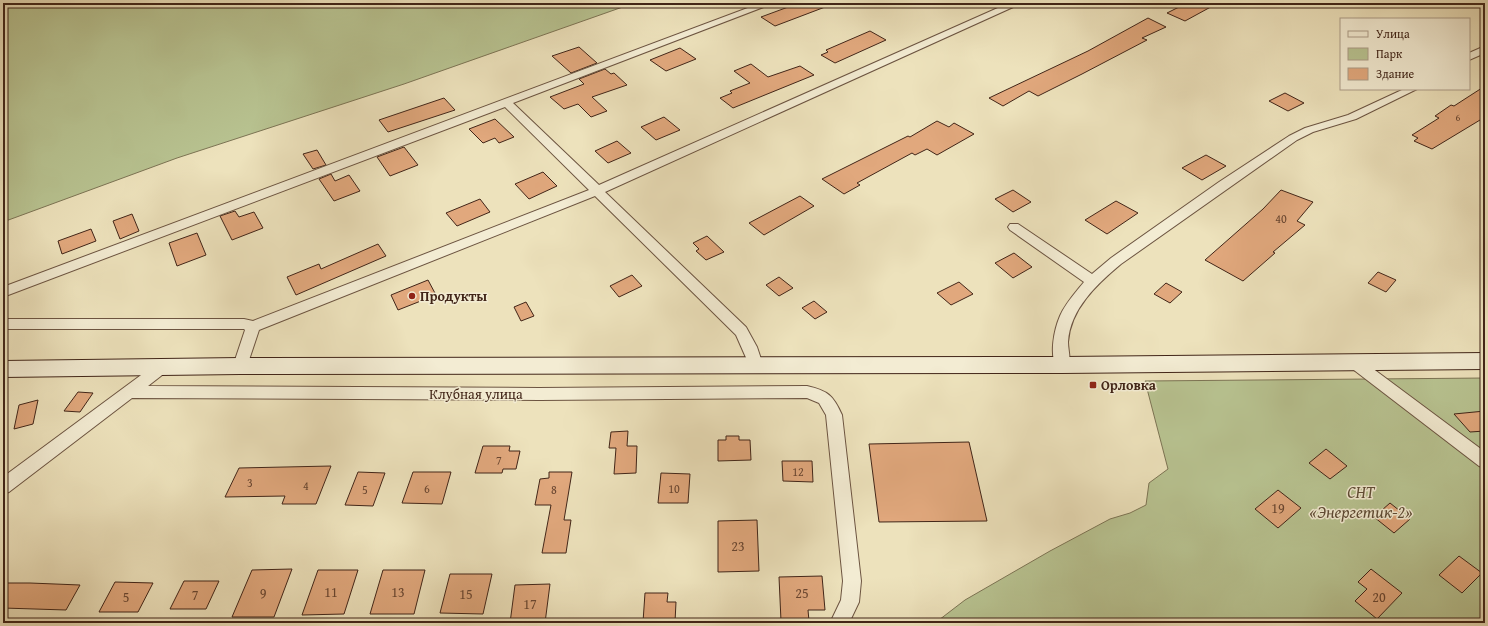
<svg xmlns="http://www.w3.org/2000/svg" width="1488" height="626" font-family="'Gentium Book Plus',serif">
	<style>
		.green { fill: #b8c391; stroke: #7c7454 }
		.building { fill: #e1a87d; stroke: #412518 }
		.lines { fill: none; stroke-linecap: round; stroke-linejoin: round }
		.street-casing { stroke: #6c5441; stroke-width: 2 }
		.secondary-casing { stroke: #412518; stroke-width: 2 }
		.street { fill: #f3ecd3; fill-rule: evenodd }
		.secondary { fill: #f3ecd3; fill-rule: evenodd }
		.poi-dot { fill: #8f2418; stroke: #f3ecd3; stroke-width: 1.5 }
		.labels { text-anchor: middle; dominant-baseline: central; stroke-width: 3; stroke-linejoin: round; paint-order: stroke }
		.far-number-label { font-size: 10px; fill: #694631 }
		.number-label { font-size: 12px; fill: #694631 }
		.poi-label { font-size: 14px; font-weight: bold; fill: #412518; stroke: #f3ecd3; text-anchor: start }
		.street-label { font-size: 14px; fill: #412518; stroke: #f3ecd3 }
		.near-number-label { font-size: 14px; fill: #694631 }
		.near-park-label { font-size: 17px; font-style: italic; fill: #5f4c36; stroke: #f3ecd3 }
	</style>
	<rect width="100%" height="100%" fill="#ede2bc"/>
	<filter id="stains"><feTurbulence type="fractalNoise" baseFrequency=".005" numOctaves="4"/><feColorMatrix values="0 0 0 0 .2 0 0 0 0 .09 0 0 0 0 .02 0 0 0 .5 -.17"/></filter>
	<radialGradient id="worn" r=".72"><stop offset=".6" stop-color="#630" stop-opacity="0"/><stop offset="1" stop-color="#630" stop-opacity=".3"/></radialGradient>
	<!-- green -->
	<g class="green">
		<path d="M 3,3 L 634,3 L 404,84 L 177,158 L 3,222 Z"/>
		<path d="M 1485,378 L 1485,623 L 935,623 L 965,600 L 1050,551 L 1110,519 L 1130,513 L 1146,505 L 1149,483 L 1168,469 L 1145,381 Z"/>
	</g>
	<!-- building -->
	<g class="building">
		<path d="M 799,3 L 833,4 L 775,26 L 761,17 Z"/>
		<path d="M 1187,3 L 1218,3 L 1185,21 L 1167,13 Z"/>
		<path d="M 1148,18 L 1166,27 L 1142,38 L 1147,40 L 1082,74 L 1038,96 L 1029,91 L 1003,106 L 989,98 L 1088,51 Z"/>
		<path d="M 870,31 L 886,40 L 835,63 L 821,55 L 828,52 L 826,50 Z"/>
		<path d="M 579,47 L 597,63 L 571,73 L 552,56 Z"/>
		<path d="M 680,48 L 696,59 L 666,71 L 650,60 Z"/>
		<path d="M 751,64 L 768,77 L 800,66 L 814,75 L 733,108 L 720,98 L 732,93 L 730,91 L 750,83 L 734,71 Z"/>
		<path d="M 605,69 L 611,74 L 614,73 L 627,85 L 592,97 L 607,111 L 591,117 L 578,104 L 564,109 L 550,97 L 584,84 L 579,79 Z"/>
		<path d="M 1485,86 L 1485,117 L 1432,149 L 1414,141 L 1418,138 L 1412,135 L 1439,118 L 1435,116 L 1451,105 L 1454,106 Z"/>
		<path d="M 1285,93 L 1304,103 L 1288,111 L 1269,101 Z"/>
		<path d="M 444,98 L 455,110 L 388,132 L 379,120 Z"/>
		<path d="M 664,117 L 680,130 L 656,140 L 641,127 Z"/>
		<path d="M 495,119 L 514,137 L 499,143 L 495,138 L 483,143 L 469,129 Z"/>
		<path d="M 937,121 L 949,127 L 954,123 L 974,134 L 937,155 L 927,149 L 915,155 L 912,153 L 857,183 L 860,185 L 844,194 L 822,179 L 908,136 L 910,137 Z"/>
		<path d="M 617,141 L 631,153 L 608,163 L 595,151 Z"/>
		<path d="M 404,147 L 418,165 L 390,176 L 377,157 Z"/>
		<path d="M 317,150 L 326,165 L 313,169 L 303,154 Z"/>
		<path d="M 1206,155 L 1226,166 L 1202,180 L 1182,168 Z"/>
		<path d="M 543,172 L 557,186 L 529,199 L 515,184 Z"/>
		<path d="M 331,174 L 335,181 L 349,175 L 360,191 L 334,201 L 319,179 Z"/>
		<path d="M 1013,190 L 1031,202 L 1013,212 L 995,199 Z"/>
		<path d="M 1281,190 L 1313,202 L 1297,221 L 1305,225 L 1273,252 L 1275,253 L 1243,281 L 1205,260 L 1263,209 Z"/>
		<path d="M 800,196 L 814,206 L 764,235 L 749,223 Z"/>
		<path d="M 480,199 L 490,212 L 457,226 L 446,213 Z"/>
		<path d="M 1116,201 L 1138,213 L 1107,234 L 1085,220 Z"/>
		<path d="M 235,211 L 239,217 L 254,212 L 263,228 L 232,240 L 220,216 Z"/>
		<path d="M 132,214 L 139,231 L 120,239 L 113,221 Z"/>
		<path d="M 91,229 L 96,241 L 62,254 L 58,241 Z"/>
		<path d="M 197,233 L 206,255 L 177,266 L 169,243 Z"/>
		<path d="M 707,236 L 724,252 L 706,260 L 696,251 L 699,249 L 693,243 Z"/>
		<path d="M 378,244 L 386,256 L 296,295 L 287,277 L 319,264 L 321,269 Z"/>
		<path d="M 1014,253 L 1032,267 L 1013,278 L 995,263 Z"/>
		<path d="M 1378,272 L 1396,280 L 1386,292 L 1368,283 Z"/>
		<path d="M 632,275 L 642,286 L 619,297 L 610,286 Z"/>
		<path d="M 779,277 L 793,288 L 779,296 L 766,285 Z"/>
		<path d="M 428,280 L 436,295 L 398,310 L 391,295 Z"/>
		<path d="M 959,282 L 973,294 L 951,305 L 937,293 Z"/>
		<path d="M 1166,283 L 1182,292 L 1170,303 L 1154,294 Z"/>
		<path d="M 814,301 L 827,312 L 815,319 L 802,308 Z"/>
		<path d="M 526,302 L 534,316 L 521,321 L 514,307 Z"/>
		<path d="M 78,392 L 93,393 L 80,412 L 64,411 Z"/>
		<path d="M 38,400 L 33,424 L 14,429 L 19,405 Z"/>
		<path d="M 1485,411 L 1485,431 L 1470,432 L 1454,414 Z"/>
		<path d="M 628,431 L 627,446 L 637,446 L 636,473 L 614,474 L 616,448 L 609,448 L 611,432 Z"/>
		<path d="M 726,436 L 739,436 L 739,440 L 750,440 L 751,460 L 718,461 L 718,440 L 726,440 Z"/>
		<path d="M 969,442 L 987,521 L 879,522 L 869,444 Z"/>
		<path d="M 483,446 L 510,446 L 509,451 L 520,451 L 516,469 L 503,469 L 502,473 L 475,473 Z"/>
		<path d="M 1326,449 L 1347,466 L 1330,479 L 1309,463 Z"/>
		<path d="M 782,461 L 812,461 L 813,482 L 783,481 Z"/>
		<path d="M 331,466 L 316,504 L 282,504 L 285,496 L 225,497 L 239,468 Z"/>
		<path d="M 358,472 L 385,473 L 373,506 L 345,505 Z"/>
		<path d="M 413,472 L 451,472 L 442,504 L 402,503 Z"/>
		<path d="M 549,472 L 572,472 L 564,520 L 571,520 L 566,553 L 542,553 L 551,505 L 535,505 L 540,479 L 549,478 Z"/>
		<path d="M 661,473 L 690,474 L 688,503 L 658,503 Z"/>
		<path d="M 1278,490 L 1301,508 L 1278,528 L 1255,509 Z"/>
		<path d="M 1390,503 L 1410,519 L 1394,533 L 1374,517 Z"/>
		<path d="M 757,520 L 759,571 L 718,572 L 718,521 Z"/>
		<path d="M 1459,556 L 1482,573 L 1462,593 L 1439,575 Z"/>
		<path d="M 292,569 L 274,617 L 232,617 L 252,570 Z"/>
		<path d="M 1371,569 L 1402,593 L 1377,619 L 1355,601 L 1367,589 L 1358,582 Z"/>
		<path d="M 318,570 L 358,570 L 344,614 L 302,615 Z"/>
		<path d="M 383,570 L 425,570 L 414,614 L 370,614 Z"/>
		<path d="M 450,574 L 492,574 L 483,614 L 440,613 Z"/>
		<path d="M 822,576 L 825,610 L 808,610 L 809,621 L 781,621 L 779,577 Z"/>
		<path d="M 184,581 L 219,581 L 206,609 L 170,609 Z"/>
		<path d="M 115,582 L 153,583 L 138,612 L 99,612 Z"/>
		<path d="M 3,583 L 30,583 L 80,585 L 66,610 L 3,608 Z"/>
		<path d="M 550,584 L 545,623 L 510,623 L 515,585 Z"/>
		<path d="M 645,593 L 668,593 L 667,602 L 676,602 L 675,622 L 643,622 Z"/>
	</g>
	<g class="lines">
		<defs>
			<g id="street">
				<path d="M 761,3 L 774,3 L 513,103 L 599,185 L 1009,3 L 1022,3 L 605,192 L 746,327 L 757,347 L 763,365 L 761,369 L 756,371 L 751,369 L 736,335 L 595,196 L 259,330 L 247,366 L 245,370 L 240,372 L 235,370 L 233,366 L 245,330 L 244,329 L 3,329 L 3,319 L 244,319 L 253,321 L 589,190 L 505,107 L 3,297 L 3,287 Z"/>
				<path d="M 1485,46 L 1485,53 L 1469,60 L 1469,53 Z"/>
				<path d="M 1404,89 L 1417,89 L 1356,119 L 1313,132 L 1297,140 L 1121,264 C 1097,284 1070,309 1068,342 C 1068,351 1072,361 1067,369 L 1062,371 L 1057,369 C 1049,355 1054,330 1060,316 C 1065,304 1076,292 1084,282 L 1010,230 L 1008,227 L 1010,224 L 1018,224 L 1092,274 L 1111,258 L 1219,182 L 1289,136 L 1305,128 L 1348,115 Z"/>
				<path d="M 1355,357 L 1360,359 L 1485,452 L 1485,468 L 1479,466 L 1350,367 L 1348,363 L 1350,359 Z"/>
				<path d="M 161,362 L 166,364 L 168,368 L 166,372 L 148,386 L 539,388 L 807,386 C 828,391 833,395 842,415 L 861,581 L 859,602 L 849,623 L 830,623 L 841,600 L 843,581 L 826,415 L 819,403 L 807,398 L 539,400 L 132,398 L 9,492 L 3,494 L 3,477 L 156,364 Z"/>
			</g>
			<path id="secondary" d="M 1485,353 L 1485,369 L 1062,373 L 240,374 L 3,377 L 3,361 L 240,358 L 1062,357 Z"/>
		</defs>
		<!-- street casing -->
		<use href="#street" class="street-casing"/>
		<!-- secondary casing -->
		<use href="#secondary" class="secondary-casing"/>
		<!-- street -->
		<use href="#street" class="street"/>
		<!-- secondary -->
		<use href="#secondary" class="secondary"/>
	</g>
	<!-- markers -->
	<g class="poi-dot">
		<circle cx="412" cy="296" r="4"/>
		<rect x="1089" y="381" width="8" height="8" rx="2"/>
	</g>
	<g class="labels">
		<!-- far-number labels -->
		<g class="far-number-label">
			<text x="1458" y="117">6</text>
		</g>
		<!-- number labels -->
		<g class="number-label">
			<text x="1281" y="218">40</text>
			<text x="499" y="460">7</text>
			<text x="798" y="471">12</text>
			<text x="250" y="482">3</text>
			<text x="306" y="485">4</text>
			<text x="427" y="488">6</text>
			<text x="674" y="488">10</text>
			<text x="365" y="489">5</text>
			<text x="554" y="489">8</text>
		</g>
		<!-- poi labels -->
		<g class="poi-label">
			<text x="420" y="296">Продукты</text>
			<text x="1101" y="385">Орловка</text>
		</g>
		<!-- street labels -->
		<g class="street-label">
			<text x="476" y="394">Клубная улица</text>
		</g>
		<!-- near-number labels -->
		<g class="near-number-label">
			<text x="1278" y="508">19</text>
			<text x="738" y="546">23</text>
			<text x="331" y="592">11</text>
			<text x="398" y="592">13</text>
			<text x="263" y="593">9</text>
			<text x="802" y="593">25</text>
			<text x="466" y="594">15</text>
			<text x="195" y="595">7</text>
			<text x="126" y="597">5</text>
			<text x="1379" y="597">20</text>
			<text x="530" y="604">17</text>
		</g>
		<!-- near-park labels -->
		<g class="near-park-label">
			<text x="1361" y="491">СНТ<tspan x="1361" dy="20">«Энергетик-2»</tspan></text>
		</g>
	</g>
	<!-- margin -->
	<rect width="1488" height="626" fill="none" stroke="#ede2bc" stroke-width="16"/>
	<rect x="4" y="4" width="1480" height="618" fill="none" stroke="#412518" stroke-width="2"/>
	<rect x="8" y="8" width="1472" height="610" fill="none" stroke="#412518"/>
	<!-- legend -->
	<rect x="1340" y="18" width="130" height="72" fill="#f3ecd3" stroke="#ac9c88"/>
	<rect x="1348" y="31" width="20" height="6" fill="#f3ecd3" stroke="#ac9c88"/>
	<text x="1376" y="38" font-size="12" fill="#412518">Улица</text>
	<rect x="1348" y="48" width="20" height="12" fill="#b8c391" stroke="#ac9c88"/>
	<text x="1376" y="58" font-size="12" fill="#412518">Парк</text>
	<rect x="1348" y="68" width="20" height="12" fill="#e1a87d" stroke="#ac9c88"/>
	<text x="1376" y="78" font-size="12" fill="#412518">Здание</text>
	<rect width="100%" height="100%" filter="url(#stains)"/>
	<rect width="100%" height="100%" fill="url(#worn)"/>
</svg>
